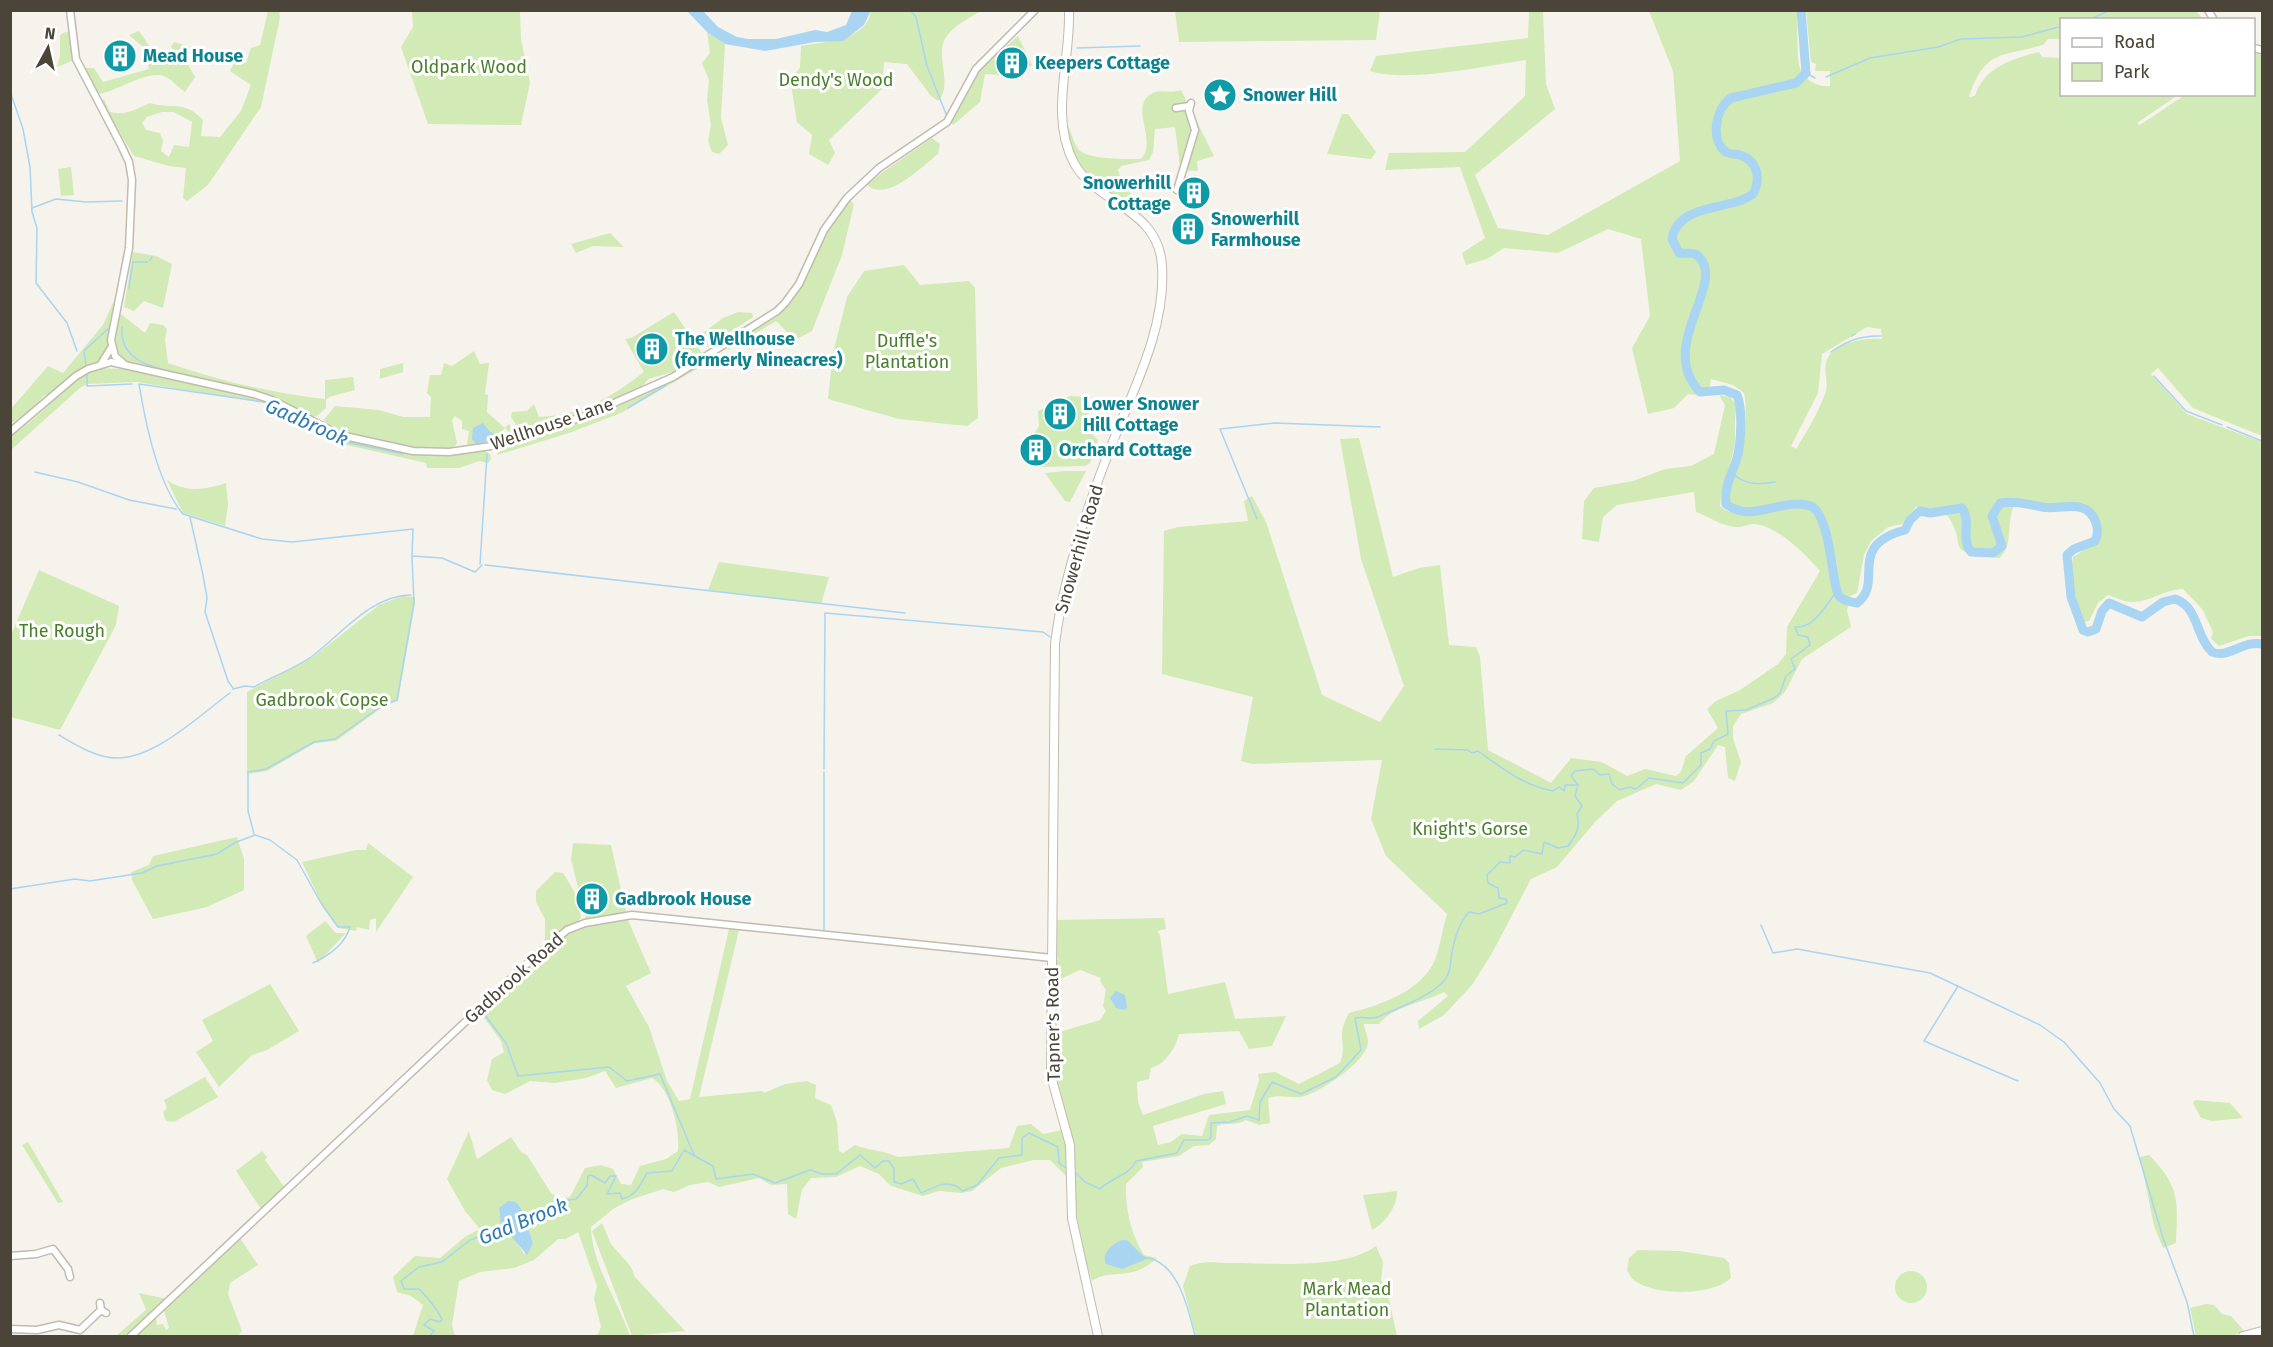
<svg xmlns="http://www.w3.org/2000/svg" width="2273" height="1347" font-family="'Fira Sans',sans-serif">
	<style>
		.green { fill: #d2eab5; fill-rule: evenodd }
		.water { fill: #a9d4f2 }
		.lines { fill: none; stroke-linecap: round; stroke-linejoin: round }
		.stream { stroke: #a9d4f2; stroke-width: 1.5 }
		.river { stroke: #a9d4f2; stroke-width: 9 }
		.minor-casing { stroke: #c2bbae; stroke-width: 9 }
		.tertiary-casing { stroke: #c2bbae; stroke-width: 10 }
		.minor { stroke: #fff; stroke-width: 6 }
		.tertiary { stroke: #fff; stroke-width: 8 }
		.labels { text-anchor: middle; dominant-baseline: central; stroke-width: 6; stroke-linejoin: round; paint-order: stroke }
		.culture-label { font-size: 18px; font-weight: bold; fill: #0d838f; stroke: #fff; text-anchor: start }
		.park-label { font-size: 18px; fill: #4a7f2a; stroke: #fff }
		.street-label { font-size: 18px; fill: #4b4439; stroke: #fff }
		.water-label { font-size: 20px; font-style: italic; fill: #2e7ab2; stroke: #fff }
	</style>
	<rect width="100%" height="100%" fill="#f6f3ec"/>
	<!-- green -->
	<g class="green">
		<path d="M 268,11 L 279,11 L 280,18 L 261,107 L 208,185 L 187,201 L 183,198 L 186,168 L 169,166 L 134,156 L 100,101 L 104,99 L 110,112 C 125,116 137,109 150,103 C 172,110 183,99 203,120 L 201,136 L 220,137 L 241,111 L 251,85 L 230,71 L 234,63 L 246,63 L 251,48 L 260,45 ZM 162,112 L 174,112 L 192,122 L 189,147 L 174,145 L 169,157 L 161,151 L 163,141 L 160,133 L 146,130 L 142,123 L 147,117 Z"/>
		<path d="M 412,11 L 520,11 L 521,39 L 530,83 L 521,125 L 428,124 L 401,47 L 413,27 Z"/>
		<path d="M 870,11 L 980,11 C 970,18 953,26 946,37 C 934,55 954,85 938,101 L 931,96 L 907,64 L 884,62 L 882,89 L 829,140 L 835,153 L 828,165 L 809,154 L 812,135 L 797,122 L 790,79 L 800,68 L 801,46 C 821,42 870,40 870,11 Z"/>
		<path d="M 1175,11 L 1175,10 L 1380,11 L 1376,40 L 1179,42 Z"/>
		<path d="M 1529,11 L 1543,11 L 1546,84 L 1555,109 L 1475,175 L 1498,228 L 1548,235 L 1680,161 L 1673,71 L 1649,11 L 1797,11 C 1798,23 1796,59 1800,68 C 1804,80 1819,88 1830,86 L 1830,71 L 1815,71 L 1816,64 L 1811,62 L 1806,11 L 2196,11 L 2203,19 L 2062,20 L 2061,39 L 2048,39 L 2043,45 C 2001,57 1985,49 1969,97 L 1975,96 C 1984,67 2012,59 2039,52 L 2042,57 L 2061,58 L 2062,94 L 2178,95 L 2137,123 L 2140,125 L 2185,95 L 2254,94 L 2254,51 L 2262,52 L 2262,436 L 2193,408 L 2158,368 L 2151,374 L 2187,414 L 2262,442 L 2262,636 L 2249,636 L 2219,646 L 2211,639 L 2213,632 L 2203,610 L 2183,589 C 2163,590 2151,602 2131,602 C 2123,602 2116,597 2108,595 L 2098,603 L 2089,621 L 2084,622 C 2076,603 2069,578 2073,557 L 2100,540 L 2101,526 L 2084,503 L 2040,505 L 2018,499 C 2003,519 2016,544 1999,558 C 1938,552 1971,546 1946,514 L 1923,515 L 1917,506 L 1902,524 L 1888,527 L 1871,541 L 1864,555 L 1857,593 L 1848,597 L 1842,594 L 1838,588 L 1837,564 L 1819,508 C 1792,487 1757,520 1729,504 C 1724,487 1735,474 1739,458 C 1744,439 1748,412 1744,393 L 1733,385 L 1711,379 L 1708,396 L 1688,394 L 1674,408 L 1648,414 L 1632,348 L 1650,316 L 1641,239 L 1608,229 L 1558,253 L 1504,248 L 1487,259 L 1466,265 L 1462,253 L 1485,238 L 1460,167 L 1385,170 L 1389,153 L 1465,152 L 1525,96 L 1526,60 C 1485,66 1408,83 1370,71 L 1376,56 L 1528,38 ZM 1867,327 L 1881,329 L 1882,339 C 1865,338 1831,342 1826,363 C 1824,372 1828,382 1826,391 C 1820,410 1806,433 1796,449 L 1791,446 L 1818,393 L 1822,354 Z"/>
		<path d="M 139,31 C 150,46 154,58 173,60 L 175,54 L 171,47 L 174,42 L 192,47 L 186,61 L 195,77 L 185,92 C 179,88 172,80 166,77 C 148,68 116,93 97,94 L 85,68 L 94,68 L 103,82 L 149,69 L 143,47 L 129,35 Z"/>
		<path d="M 65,32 L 69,33 L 72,61 L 57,67 L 60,56 L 60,35 Z"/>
		<path d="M 707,32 L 725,44 L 721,118 L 728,145 L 719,154 L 712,152 L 708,141 L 711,125 L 707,100 L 709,80 L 702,63 L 710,53 Z"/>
		<path d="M 1018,36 L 1032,65 L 1014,76 L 985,74 L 980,102 L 953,125 L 951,122 L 980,69 Z"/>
		<path d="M 1181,90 L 1214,156 L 1197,161 L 1198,171 L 1183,170 L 1180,167 L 1175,127 L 1155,129 L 1153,152 L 1149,160 L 1121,166 L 1118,170 L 1122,182 L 1144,212 L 1134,210 L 1077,166 L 1071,150 L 1066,122 C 1071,130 1073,142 1078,149 C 1087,160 1127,159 1141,159 C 1159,141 1127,105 1153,93 C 1162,89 1171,94 1181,90 Z"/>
		<path d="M 1342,114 L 1348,114 L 1376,152 L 1371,159 L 1327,154 Z"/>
		<path d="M 932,138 L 940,144 L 938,154 C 921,167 886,204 866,184 Z"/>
		<path d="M 71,167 L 74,195 L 61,196 L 58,169 Z"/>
		<path d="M 850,200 L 854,204 L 842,255 L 812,331 L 795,340 L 776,321 L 728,350 L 729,345 C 751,327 778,320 795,296 C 816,266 823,228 850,200 Z"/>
		<path d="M 610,233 L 624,247 L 593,246 L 576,253 L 571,244 Z"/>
		<path d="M 133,252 L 156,256 L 172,264 L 163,308 L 144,301 L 134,311 L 124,307 Z"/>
		<path d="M 123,254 L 126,254 L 109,344 L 103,357 L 49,398 L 45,395 L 28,412 L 11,424 L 10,410 L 48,366 L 63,373 L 103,325 L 117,294 Z"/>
		<path d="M 904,265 L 920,285 L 969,281 L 975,288 L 978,418 L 967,426 L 899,419 L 828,399 L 833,353 L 847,297 L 864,271 Z"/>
		<path d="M 674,312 L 702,353 L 673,372 L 648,379 C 638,400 543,428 519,429 L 511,417 L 512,412 L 527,411 L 534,404 L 539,417 C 580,416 612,397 644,372 L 625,339 L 631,338 Z"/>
		<path d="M 738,312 L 752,313 L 753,317 L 708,347 L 701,341 L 700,335 L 723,318 Z"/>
		<path d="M 121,314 L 145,333 L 150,323 L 163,325 L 167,329 L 165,339 L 168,363 C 220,381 271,393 325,399 L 325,380 L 353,377 L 355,390 L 329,397 L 326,400 L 326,408 L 317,416 L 309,417 L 270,397 L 128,363 C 112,353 110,328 121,314 Z"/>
		<path d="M 474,351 L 480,364 L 489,363 L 485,394 L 488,395 L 487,412 L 505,428 L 509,424 L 512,430 L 509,432 L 505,428 L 502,431 L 504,438 L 492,444 L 472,448 L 467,444 L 469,431 L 462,429 L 462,421 L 455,416 L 452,420 L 457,443 L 452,449 C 409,448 361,442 323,421 L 335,406 L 379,410 L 403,417 L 430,417 L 431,397 L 427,393 L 430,375 L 441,375 L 444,363 L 452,366 Z"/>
		<path d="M 717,353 L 721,355 L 621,413 L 569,433 L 497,455 L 502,444 L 586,418 Z"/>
		<path d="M 403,363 L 403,372 L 380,379 L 380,369 Z"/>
		<path d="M 95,368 L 132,369 L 253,396 L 271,402 L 339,437 L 414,453 L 433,455 L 483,450 L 490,454 L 491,459 L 488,463 L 479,461 L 459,468 L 427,468 L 426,463 L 338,443 L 269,404 L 137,382 L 88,384 L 81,387 L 11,450 L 11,435 C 43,417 62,386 95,368 Z"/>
		<path d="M 1719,395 L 1730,397 L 1737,406 C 1734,419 1735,428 1735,440 C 1734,461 1721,481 1720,506 C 1748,530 1786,495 1816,513 L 1830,558 L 1833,589 L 1837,598 L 1849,604 L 1847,610 L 1851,627 L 1802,659 L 1785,692 L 1773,703 L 1741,714 L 1733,726 L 1733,738 L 1741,762 L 1735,781 L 1728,778 L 1725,747 L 1718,745 L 1694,781 L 1681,790 L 1656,784 L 1617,801 L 1595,822 L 1557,867 L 1531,879 L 1491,955 L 1472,985 L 1444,1015 L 1419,1029 L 1418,1021 L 1448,996 L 1444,992 C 1423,1003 1393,1006 1379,1024 L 1364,1024 C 1364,1030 1368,1035 1368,1042 C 1368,1061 1318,1094 1301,1097 C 1289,1098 1280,1094 1268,1098 L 1270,1123 L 1259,1125 L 1246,1120 C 1236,1126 1227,1122 1217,1126 L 1216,1139 L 1209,1145 L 1194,1146 L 1179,1156 L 1142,1162 L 1143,1167 L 1126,1184 C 1125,1209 1131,1234 1144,1255 L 1157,1258 C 1130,1283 1113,1267 1092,1281 L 1083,1251 L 1074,1198 L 1075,1161 L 1072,1136 L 1056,1085 L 1056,1033 L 1100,1020 L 1106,1011 L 1103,1006 L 1106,990 L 1100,981 L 1101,978 L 1080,970 L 1056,981 L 1055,964 L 1058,959 L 1056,956 L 1056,920 L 1164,918 L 1166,929 L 1157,931 L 1160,935 L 1168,994 L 1225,982 L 1235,1019 L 1286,1016 L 1272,1046 L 1249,1049 L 1239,1031 L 1179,1034 C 1176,1047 1165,1065 1151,1068 L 1149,1079 L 1137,1082 L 1138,1102 L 1143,1115 L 1204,1094 L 1223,1091 L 1226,1104 L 1153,1126 L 1158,1145 L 1171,1142 L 1182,1134 L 1202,1136 L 1209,1115 L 1250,1110 L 1259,1080 L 1258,1074 L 1275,1072 L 1299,1084 L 1340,1063 C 1348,1041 1335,1038 1349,1013 C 1378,1006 1417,993 1433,964 C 1440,950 1442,930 1447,914 L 1386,856 L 1371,819 L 1382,760 L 1252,764 L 1241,761 L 1253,697 L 1162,674 L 1164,531 L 1178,527 L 1248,521 L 1244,501 L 1252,496 L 1266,522 L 1322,695 L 1380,722 L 1404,686 L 1361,559 L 1340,439 L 1359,438 L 1393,577 L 1419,568 L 1440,565 L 1449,645 L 1476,647 L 1480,657 L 1488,750 L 1551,783 L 1571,758 L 1602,762 L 1627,776 L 1645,769 L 1676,776 L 1681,772 L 1686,756 L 1718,728 L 1707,709 L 1716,701 L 1740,690 L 1778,664 L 1786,654 L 1787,627 L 1820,571 C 1805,554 1778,526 1754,524 C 1748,524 1742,528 1735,527 C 1720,525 1710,517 1696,512 L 1694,492 L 1617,505 L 1603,517 L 1599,542 L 1582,539 L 1584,501 L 1594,488 L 1633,481 L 1665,469 L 1691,466 L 1714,454 L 1725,405 Z"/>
		<path d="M 1070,396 L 1088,397 L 1087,429 L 1098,440 L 1090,463 L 1085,466 L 1041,467 L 1033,464 L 1026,447 L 1039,426 L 1038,411 Z"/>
		<path d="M 1064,471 L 1086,471 L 1070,502 L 1065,501 L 1045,473 Z"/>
		<path d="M 167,480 C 186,493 205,490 226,483 L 228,505 L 225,526 L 183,513 Z"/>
		<path d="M 719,562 L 829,577 L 821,604 L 708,590 Z"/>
		<path d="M 39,570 L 119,606 L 116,625 L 60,730 L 11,717 L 11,635 Z"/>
		<path d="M 402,596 L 415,597 L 415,603 L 398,701 L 384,706 L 336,741 L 315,743 L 267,771 L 247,774 L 247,692 L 313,657 L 379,605 Z"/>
		<path d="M 237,837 L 244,859 L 244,890 L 207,907 L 153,919 L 132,880 L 131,872 L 149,865 L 153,856 Z"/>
		<path d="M 368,843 L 413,877 L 376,932 L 376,918 L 370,920 L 369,930 L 357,927 L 356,931 L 338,928 L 324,909 L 302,862 L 356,850 L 366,850 Z"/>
		<path d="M 573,843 L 611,845 L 626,912 L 586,918 L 571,860 Z"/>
		<path d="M 555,872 L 563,873 L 574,891 L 581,917 C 573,928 556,934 545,943 L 545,919 L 536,902 L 536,891 Z"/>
		<path d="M 628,920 L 651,973 L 626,986 L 649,1027 L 667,1081 L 679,1101 L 690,1099 L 729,929 L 739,930 L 699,1097 L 762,1091 L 764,1093 L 785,1084 L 807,1081 L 816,1085 L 815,1098 L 831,1105 L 837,1122 L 839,1151 L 843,1153 L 855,1145 C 870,1151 883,1150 898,1157 L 1009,1148 L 1017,1126 L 1031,1124 L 1043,1134 L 1062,1130 L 1069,1156 L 1066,1176 L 1050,1160 L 1033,1160 L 1001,1168 L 972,1191 L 961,1193 L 939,1191 L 923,1196 L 891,1186 L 879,1174 L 860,1166 L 836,1177 L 811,1178 L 802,1190 L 796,1219 L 788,1214 L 787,1184 L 771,1185 L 759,1178 L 719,1187 L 708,1182 L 690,1185 L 674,1192 L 663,1189 L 630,1200 L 613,1209 L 591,1227 C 592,1265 618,1301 630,1336 L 597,1336 L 601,1327 L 594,1299 L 597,1286 L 578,1232 L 566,1239 L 558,1239 L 534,1260 L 514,1268 L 480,1272 L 459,1281 L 452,1325 L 455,1336 L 413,1336 L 423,1305 L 411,1296 L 397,1292 L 393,1277 L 415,1256 L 440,1258 L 466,1236 L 480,1229 L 465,1211 L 447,1179 L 469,1131 L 477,1159 L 511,1137 L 521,1152 L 527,1155 L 551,1193 L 559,1199 L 570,1197 L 585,1168 L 601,1165 L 613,1169 L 621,1184 L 631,1185 L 640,1166 L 666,1159 L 678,1151 C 680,1129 671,1089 652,1078 L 616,1088 L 605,1071 L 586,1078 L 555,1083 L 530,1081 L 505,1094 L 492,1090 L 487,1080 L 492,1059 L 504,1052 L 501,1041 L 480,1012 L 520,976 L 523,970 L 567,934 L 590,926 ZM 499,1208 L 528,1218 L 528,1228 L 533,1243 L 524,1254 L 500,1215 Z"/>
		<path d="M 325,921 L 336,933 L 346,933 L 318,963 L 306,936 Z"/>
		<path d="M 270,984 L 299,1031 L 267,1050 L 252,1055 L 219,1087 L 196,1052 L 213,1041 L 202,1020 Z"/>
		<path d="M 205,1077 L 218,1097 L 174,1122 L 166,1121 L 163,1112 L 167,1108 L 164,1100 Z"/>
		<path d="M 2195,1100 L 2230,1103 L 2243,1118 L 2212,1121 L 2201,1118 L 2193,1103 Z"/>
		<path d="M 28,1142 L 63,1202 L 58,1203 L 22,1145 Z"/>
		<path d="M 262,1151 L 267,1157 L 265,1160 L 285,1188 L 261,1209 L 236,1171 Z"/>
		<path d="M 2149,1155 C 2180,1186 2178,1202 2176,1243 L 2163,1248 L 2154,1226 L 2140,1157 Z"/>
		<path d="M 1397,1191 C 1398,1206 1384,1224 1372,1230 L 1363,1195 Z"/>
		<path d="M 602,1223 L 611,1244 L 631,1267 L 635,1277 L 685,1331 L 632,1336 L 592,1231 Z"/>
		<path d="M 240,1238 L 258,1265 L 230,1283 L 228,1294 L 242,1331 L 238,1336 L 135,1336 L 156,1317 L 157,1325 L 163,1324 L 166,1330 L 169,1328 L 164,1310 Z"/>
		<path d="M 1376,1246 L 1383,1262 L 1381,1280 L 1387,1290 L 1397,1336 L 1196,1336 L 1183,1286 L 1190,1266 C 1204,1260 1216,1263 1231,1263 C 1270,1263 1345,1270 1376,1246 Z"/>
		<path d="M 1638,1250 L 1680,1251 L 1724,1258 L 1729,1263 L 1731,1278 C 1713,1296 1656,1296 1635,1281 C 1632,1279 1629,1274 1627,1270 L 1629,1258 Z"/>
		<circle cx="1911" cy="1287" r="16"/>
		<path d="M 139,1293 L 167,1299 L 126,1336 L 116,1336 L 146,1310 Z"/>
		<path d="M 2206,1304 L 2214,1305 L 2222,1314 L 2231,1316 L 2244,1331 L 2232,1336 L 2196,1336 L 2190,1308 Z"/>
	</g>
	<!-- water -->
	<g class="water">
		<path d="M 687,11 L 703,11 L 718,27 L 737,37 L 748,39 L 776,39 L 815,30 L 827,32 L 846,25 L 852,11 L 870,12 L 864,25 L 843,41 L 815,42 L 765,51 L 725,44 L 707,32 Z"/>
		<path d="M 483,423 L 490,432 L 498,435 L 497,438 L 477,444 L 472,439 L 473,428 Z"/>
		<path d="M 1116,991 L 1125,995 L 1127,1007 L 1125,1010 L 1116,1008 L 1110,998 Z"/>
		<path d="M 508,1201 L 516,1202 L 528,1218 L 528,1228 L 533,1243 L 527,1255 L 501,1224 L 499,1208 Z"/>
		<path d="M 1122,1240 L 1127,1240 L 1143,1256 L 1149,1258 L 1122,1269 L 1106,1264 C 1101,1253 1113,1243 1122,1240 Z"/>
	</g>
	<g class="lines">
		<!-- stream -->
		<g class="stream">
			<path d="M 910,10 L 916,17 L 927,66 L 946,114"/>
			<path d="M 2130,10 L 2149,10"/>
			<path d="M 2089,20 L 2110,10"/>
			<path d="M 1077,48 L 1140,46"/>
			<path d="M 1806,73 L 1815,78"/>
			<path d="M 1826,77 L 1870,58 L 1938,47 L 1961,39 L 2022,37 L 2062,26"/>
			<path d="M 10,91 L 23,129 L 30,167 L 32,212 L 37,228 L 36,283 L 67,323 L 77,351"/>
			<path d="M 32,208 L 56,199 L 86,202 L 122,201"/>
			<path d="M 150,260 L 152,257"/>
			<path d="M 129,288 L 133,262 L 147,262"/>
			<path d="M 774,310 L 784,300"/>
			<path d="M 122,327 C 119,360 151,367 176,373"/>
			<path d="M 736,332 L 770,312"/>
			<path d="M 1852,336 L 1855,334"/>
			<path d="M 1831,352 C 1847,341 1861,335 1881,336"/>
			<path d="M 86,366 L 84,351 L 110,327"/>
			<path d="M 87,375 L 87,386 L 132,384"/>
			<path d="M 2154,376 L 2186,411 L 2222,425"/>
			<path d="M 628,408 L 666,385"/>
			<path d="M 2227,427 L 2262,441"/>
			<path d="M 403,454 L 336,440 L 271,403 L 139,384 C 145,421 158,485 183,514 L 262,539 L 292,542 L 413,529 L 412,556 L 442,558 L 475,572 L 482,565"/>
			<path d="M 35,472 L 78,482 L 129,500 L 176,509"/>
			<path d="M 1731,472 C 1744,485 1758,485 1775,482"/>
			<path d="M 190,517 L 203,575 L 207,598 L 205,612 L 228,681 L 233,688"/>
			<path d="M 1257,519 L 1220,429 L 1275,423 L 1380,427"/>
			<path d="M 480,564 L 487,454"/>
			<path d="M 485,565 L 905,613"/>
			<path d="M 233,689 L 245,686 L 254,687 C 272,677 293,669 311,657 C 341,635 371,595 411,595"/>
			<path d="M 59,735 C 76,745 98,759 119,758 C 157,757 201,714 230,693"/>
			<path d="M 1435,749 L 1468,750 L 1472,753 L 1478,751 C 1502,768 1524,786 1553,791 L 1559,787 L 1564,791 L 1565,785 L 1578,785"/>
			<path d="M 824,769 L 825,613 L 1043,632 L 1050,637"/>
			<path d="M 254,834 L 248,811 L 248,772 L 266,769 L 314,742 L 335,739 L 383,705 L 397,700 L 414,603 L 412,557"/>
			<path d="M 1057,849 L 1057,863"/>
			<path d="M 10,889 L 75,879 L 90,881 L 142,873 L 157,866 L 217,854 L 234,843 L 255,835 L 270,840 L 297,860 L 321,903 L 338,927 L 350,927 C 345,944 328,956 313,963"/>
			<path d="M 1761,925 L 1773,953 L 1797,949 L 1930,973 L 2040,1025 L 2064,1042 L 2100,1083 L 2114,1109 L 2130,1126 L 2163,1238 L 2187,1302 L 2194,1336"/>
			<path d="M 824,933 L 824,772"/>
			<path d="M 510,984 L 532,963"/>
			<path d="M 1958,986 L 1924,1041 L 2018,1081"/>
			<path d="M 482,1011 L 506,1043 L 518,1076 L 609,1067 L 627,1081 L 660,1074 L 694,1155"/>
			<path d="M 1076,1173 L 1085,1182 L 1100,1189 C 1112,1177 1129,1176 1136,1161 L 1177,1153 L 1184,1140 L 1208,1140 L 1211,1137 L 1211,1123 L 1230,1122 L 1247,1116 L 1259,1120 L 1260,1102 L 1272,1082 L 1301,1094 L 1336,1077 L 1361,1050 L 1355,1018 C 1362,1016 1371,1020 1378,1017 C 1399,1007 1448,992 1450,967 C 1452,949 1456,925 1469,912 L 1479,914 L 1507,903 L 1506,899 L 1499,898 L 1498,888 L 1488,883 L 1487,875 L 1500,862 L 1510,863 L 1510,856 L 1515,857 L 1523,850 L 1542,854 L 1544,842 L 1558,848 L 1568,846 C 1576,835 1581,828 1577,814 L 1582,806 L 1575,796 L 1578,785 L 1571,776 L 1575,771 L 1593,769 L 1600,775 L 1609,774 L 1612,784 L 1620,790 L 1629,787 L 1636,789 L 1649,778 L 1683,783 L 1701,765 L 1701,753 L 1710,749 L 1714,741 L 1728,734 L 1726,711 L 1746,710 L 1774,698 L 1780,693 L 1786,676 L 1795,669 L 1791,659 L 1810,645 L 1808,637 L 1798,635 L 1795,627 C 1814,629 1826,605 1836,592"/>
			<path d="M 528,1217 L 561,1201 L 576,1199 L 587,1186 L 588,1176 L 591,1175 L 605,1183 L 610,1176 L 616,1176 L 607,1194 L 620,1193 L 622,1199 C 638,1194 639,1186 647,1173 L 672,1171 L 684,1150 L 713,1166 L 716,1179 L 753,1174 L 775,1183 L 810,1170 L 822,1174 L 836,1174 L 860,1155 L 875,1168 L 883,1161 L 889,1161 L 894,1169 L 894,1182 L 901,1184 L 913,1179 L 921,1193 C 936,1187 948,1177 963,1191 L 977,1185 L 999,1158 L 1022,1155 L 1022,1138 L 1029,1133 L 1058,1147 L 1059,1163 L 1066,1168"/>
			<path d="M 1149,1258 C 1179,1265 1189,1311 1195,1336"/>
			<path d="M 430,1336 L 434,1331 L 424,1325 L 430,1319 L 440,1322 L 442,1319 C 436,1308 428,1298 419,1289 L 404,1289 L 401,1281 L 419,1267 L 442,1262 L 470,1240 L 505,1227"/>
		</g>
		<!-- river -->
		<path class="river" d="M 1801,10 L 1806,73 L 1796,83 L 1731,98 C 1715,109 1710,140 1726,152 C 1730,155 1735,153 1740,155 C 1758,161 1761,179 1753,194 C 1731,211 1678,202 1672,239 L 1679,253 C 1685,254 1692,252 1697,255 C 1730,282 1655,345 1700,392 L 1724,390 L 1737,395 C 1743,408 1741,444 1737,458 C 1732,474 1724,486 1726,504 C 1752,525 1784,495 1813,507 C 1833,525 1831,588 1840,597 C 1844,601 1852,602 1857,603 C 1885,583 1845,546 1905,530 L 1910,520 L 1920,511 L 1930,513 L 1962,508 C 1972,522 1960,538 1971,552 L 1993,553 L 2002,546 L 1992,516 L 2000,503 C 2015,501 2027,504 2042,507 C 2061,511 2087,496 2096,523 C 2098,529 2098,535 2095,541 L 2074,549 L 2067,555 L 2071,597 L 2083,630 L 2088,632 L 2096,629 L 2102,611 L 2109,603 L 2142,617 L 2163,602 L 2175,599 C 2199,607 2195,636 2212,652 C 2228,659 2243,640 2262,644"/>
		<defs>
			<g id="minor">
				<path d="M 70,10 L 76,59 L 121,145 L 129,162 L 132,180 L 129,248 L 111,340 L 115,356 L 124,364"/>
				<path d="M 2208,10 L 2214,20"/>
				<path d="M 2254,48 L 2262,50"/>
				<path d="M 1176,108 L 1189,106"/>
				<path d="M 1177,190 L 1195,130 L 1189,111 L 1191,103"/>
				<path d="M 101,364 L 111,348"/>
				<path d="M 10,432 L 76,376 L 88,369 L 111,362 L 254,394 L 272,400 L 340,435 L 413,451 L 449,452 L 491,446 L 516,434 L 580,418 L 673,377 L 777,311 L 785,303 L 799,284 L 824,230 L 847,198 L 879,168 L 947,122 L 976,69 L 1035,10"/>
				<path d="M 10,1256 L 36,1254 L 53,1249 L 68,1269 L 70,1277"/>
				<path d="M 100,1303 L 101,1310 L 106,1313"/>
				<path d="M 10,1329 L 37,1330 L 59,1325 L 80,1330 L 101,1310"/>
				<path d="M 131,1336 L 530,961 L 567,930 L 585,923 L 632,915 L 1052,958"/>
			</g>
			<g id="tertiary">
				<path d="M 1069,10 C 1071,60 1049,116 1074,163 C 1096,204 1159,208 1162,266 C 1166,328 1134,388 1112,444 C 1087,507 1063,577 1055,644 L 1051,1076 L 1070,1145 L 1072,1218 L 1098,1336"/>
				<path d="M 2243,1336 L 2262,1331"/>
			</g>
		</defs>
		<!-- minor casing -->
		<use href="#minor" class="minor-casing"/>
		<!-- tertiary casing -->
		<use href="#tertiary" class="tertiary-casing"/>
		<!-- minor -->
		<use href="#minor" class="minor"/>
		<!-- tertiary -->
		<use href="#tertiary" class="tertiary"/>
	</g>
	<!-- icons -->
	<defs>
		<symbol id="building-disc" viewBox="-11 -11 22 22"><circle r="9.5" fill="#0f9aa8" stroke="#fff"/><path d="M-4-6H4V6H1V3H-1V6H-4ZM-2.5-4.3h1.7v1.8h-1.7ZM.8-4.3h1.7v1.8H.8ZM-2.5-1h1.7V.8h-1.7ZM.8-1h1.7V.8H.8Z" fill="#fff"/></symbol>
		<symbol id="sight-disc" viewBox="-11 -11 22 22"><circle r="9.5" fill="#0f9aa8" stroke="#fff"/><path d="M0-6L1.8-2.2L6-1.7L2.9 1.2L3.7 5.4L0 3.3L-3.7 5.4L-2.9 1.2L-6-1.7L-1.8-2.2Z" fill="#fff"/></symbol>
	</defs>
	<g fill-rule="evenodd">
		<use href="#building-disc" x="101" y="37" width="38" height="38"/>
		<use href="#building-disc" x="993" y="44" width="38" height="38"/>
		<use href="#sight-disc" x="1201" y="76" width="38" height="38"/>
		<use href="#building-disc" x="1175" y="174" width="38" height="38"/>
		<use href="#building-disc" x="1169" y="210" width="38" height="38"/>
		<use href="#building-disc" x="633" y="330" width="38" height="38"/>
		<use href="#building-disc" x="1041" y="395" width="38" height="38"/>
		<use href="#building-disc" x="1017" y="431" width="38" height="38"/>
		<use href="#building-disc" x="573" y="880" width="38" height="38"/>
	</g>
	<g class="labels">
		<!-- culture labels -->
		<g class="culture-label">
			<text x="143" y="56">Mead House</text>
			<text x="1035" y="63">Keepers Cottage</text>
			<text x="1243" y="95">Snower Hill</text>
			<text x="1171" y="183" text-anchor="end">Snowerhill<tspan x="1171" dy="21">Cottage</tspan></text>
			<text x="1211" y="219">Snowerhill<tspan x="1211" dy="21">Farmhouse</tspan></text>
			<text x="675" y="339">The Wellhouse<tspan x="675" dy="21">(formerly Nineacres)</tspan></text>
			<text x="1083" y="404">Lower Snower<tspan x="1083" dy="21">Hill Cottage</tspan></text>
			<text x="1059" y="450">Orchard Cottage</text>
			<text x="615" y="899">Gadbrook House</text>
		</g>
		<!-- park labels -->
		<g class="park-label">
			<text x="469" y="67">Oldpark Wood</text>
			<text x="836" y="80">Dendy's Wood</text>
			<text x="907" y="341">Duffle's<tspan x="907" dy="21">Plantation</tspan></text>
			<text x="62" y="631">The Rough</text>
			<text x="322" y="700">Gadbrook Copse</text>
			<text x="1470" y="829">Knight's Gorse</text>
			<text x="1347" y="1289">Mark Mead<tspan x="1347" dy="21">Plantation</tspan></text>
		</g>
		<!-- street labels -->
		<g class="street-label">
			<text transform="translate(552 424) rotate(-19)">Wellhouse Lane</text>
			<text transform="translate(1079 549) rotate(-74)">Snowerhill Road</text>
			<text transform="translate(514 978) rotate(-42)">Gadbrook Road</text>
			<text transform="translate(1053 1024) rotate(-91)">Tapner's Road</text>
		</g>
		<!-- water labels -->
		<g class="water-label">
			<text transform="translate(307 422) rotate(24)">Gadbrook</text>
			<text transform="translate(523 1221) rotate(-22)">Gad Brook</text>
		</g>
	</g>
	<!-- border -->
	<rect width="2273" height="1347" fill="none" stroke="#4b4439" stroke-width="24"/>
	<!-- legend -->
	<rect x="2060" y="18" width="195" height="78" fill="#ffffff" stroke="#b7b4b0" stroke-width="1.5"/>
	<rect x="2072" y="38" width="30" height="9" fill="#ffffff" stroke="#b7b4b0" stroke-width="1.5"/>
	<text x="2114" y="48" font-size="18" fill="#4b4439">Road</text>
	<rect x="2072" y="63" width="30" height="18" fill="#d2eab5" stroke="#b7b4b0" stroke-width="1.5"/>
	<text x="2114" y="78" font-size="18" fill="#4b4439">Park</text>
	<!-- north arrow -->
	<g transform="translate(48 48) rotate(8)" stroke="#ffffff" stroke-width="4.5" paint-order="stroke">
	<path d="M0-4.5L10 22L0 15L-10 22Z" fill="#4b4439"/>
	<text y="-9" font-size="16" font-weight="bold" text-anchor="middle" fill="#4b4439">N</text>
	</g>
</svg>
